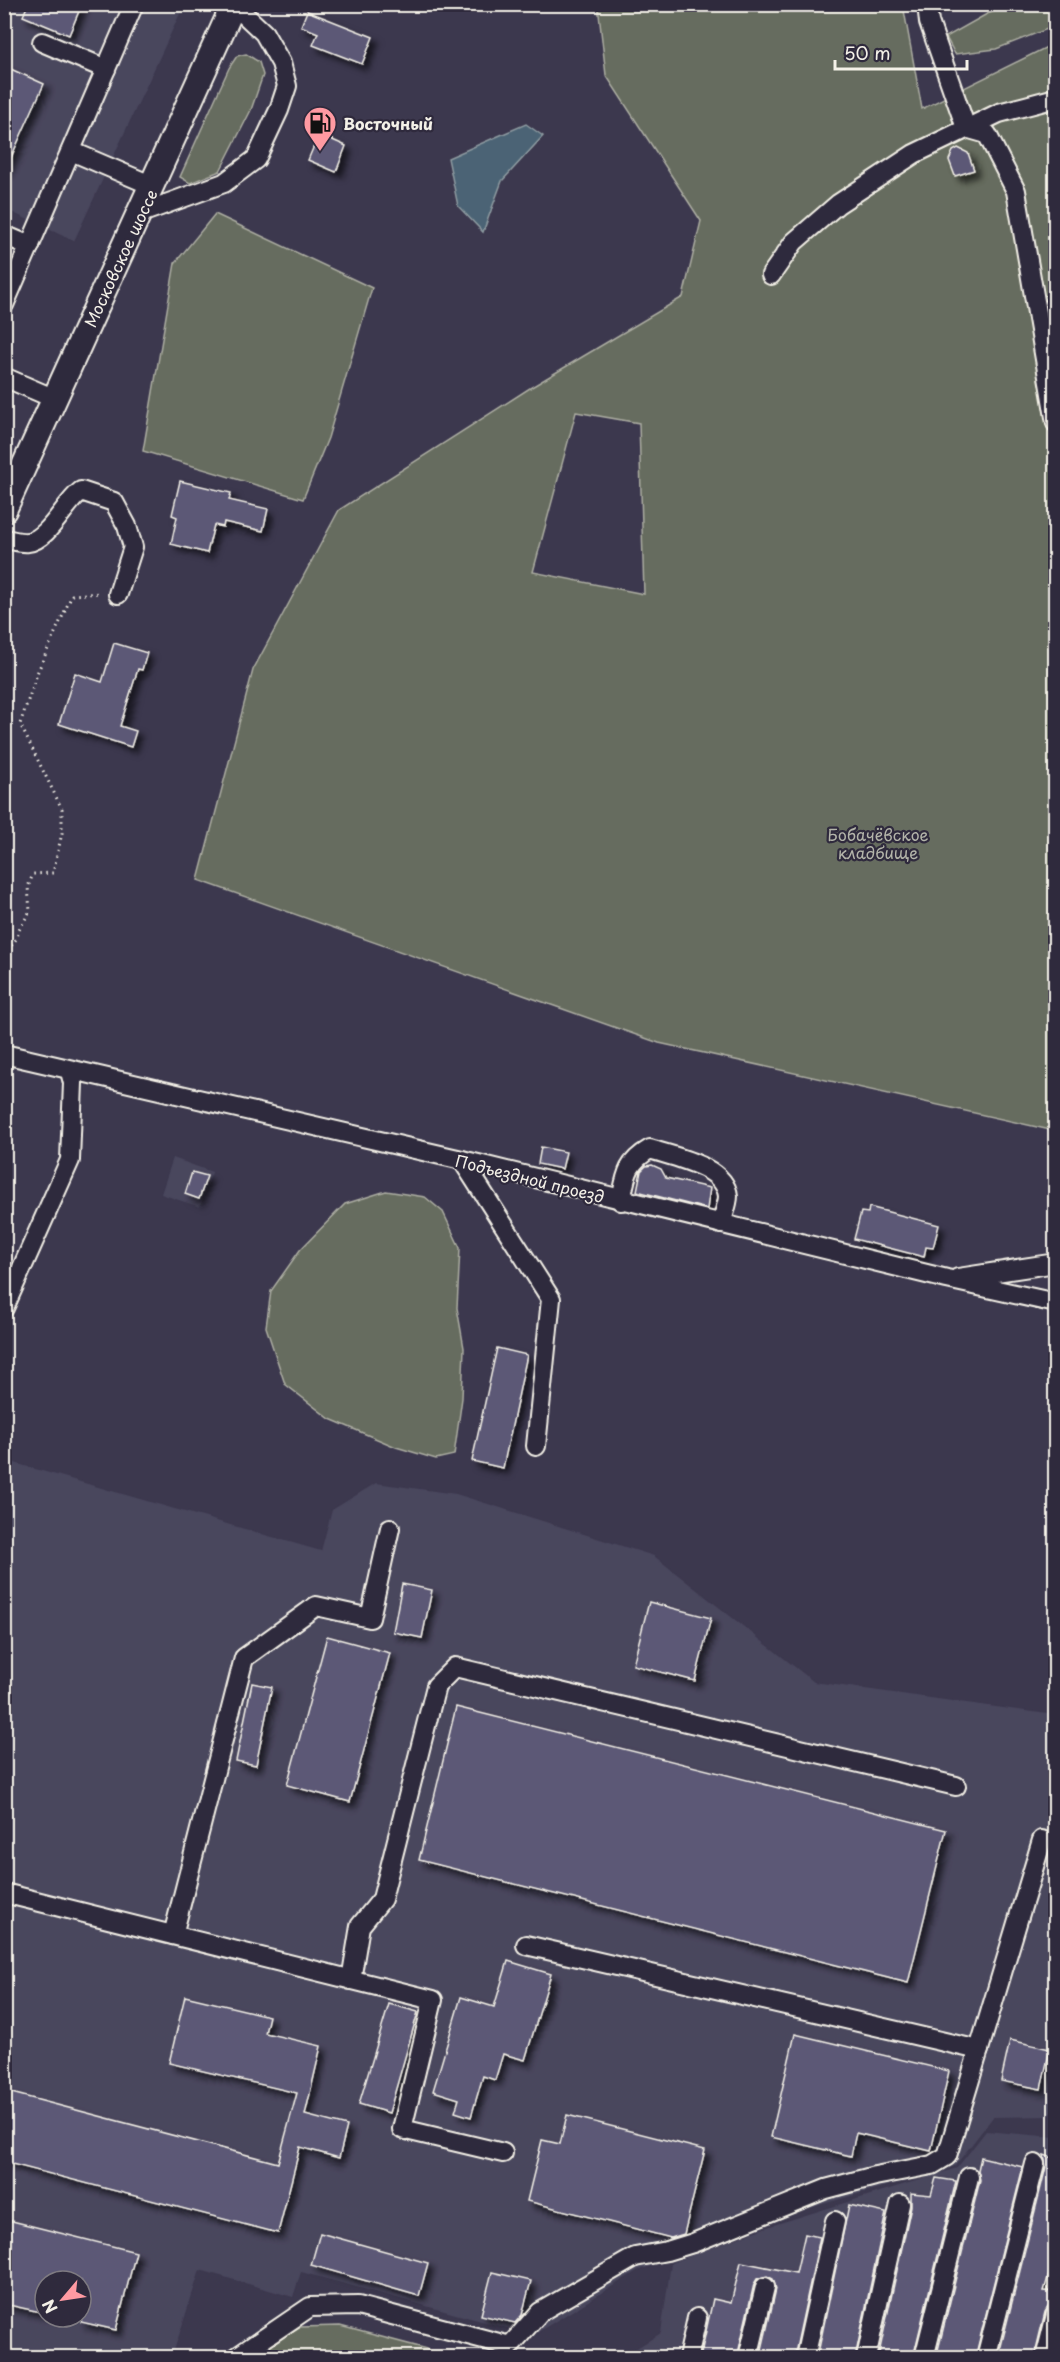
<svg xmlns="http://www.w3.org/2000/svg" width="1060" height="2362" font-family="'Playpen Sans',sans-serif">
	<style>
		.built { fill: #49465d; fill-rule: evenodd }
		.green { fill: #666c5e; stroke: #adaea3; stroke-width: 1.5; fill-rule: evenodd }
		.water { fill: #4b6474; stroke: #8f9ca2; stroke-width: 1.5 }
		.building { fill: #5c5976; stroke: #f4f1e8; stroke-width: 1.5; filter: url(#shadow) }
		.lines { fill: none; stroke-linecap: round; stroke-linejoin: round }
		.minor-casing { stroke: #f4f1e8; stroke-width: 22 }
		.major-casing { stroke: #f4f1e8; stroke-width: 28 }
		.path { stroke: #f4f1e8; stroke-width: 3; stroke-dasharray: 1.5 4.5; stroke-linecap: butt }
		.minor { stroke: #2f2a3d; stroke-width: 18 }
		.major { stroke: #2f2a3d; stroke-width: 24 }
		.labels { text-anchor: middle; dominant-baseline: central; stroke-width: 4.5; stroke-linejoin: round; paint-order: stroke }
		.poi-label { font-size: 16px; font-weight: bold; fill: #f4f1e8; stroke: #2f2a3d; text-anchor: start }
		.street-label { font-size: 16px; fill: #f4f1e8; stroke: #2f2a3d }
		.park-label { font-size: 16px; fill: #b4b5aa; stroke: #2f2a3d }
	</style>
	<defs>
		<filter id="shadow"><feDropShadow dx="5.5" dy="5.5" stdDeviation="3" flood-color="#0009"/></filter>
	</defs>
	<rect width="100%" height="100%" fill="#3c384e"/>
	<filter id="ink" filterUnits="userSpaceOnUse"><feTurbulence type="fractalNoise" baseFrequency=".0167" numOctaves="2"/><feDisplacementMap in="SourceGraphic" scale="12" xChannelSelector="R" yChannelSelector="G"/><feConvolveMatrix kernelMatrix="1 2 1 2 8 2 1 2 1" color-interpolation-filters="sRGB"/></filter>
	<g filter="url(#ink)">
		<!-- built -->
		<g class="built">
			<path d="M 5,5 L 184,5 L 74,241 L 5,209 Z"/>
			<path d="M 173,1158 L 212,1172 L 200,1207 L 161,1194 Z"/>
			<path d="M 4,1460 L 321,1551 L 332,1510 L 376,1483 L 456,1494 L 654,1556 L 814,1682 L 1055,1715 L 1055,2109 L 1049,2116 L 993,2117 L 955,2166 L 799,2211 L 637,2271 L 533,2335 L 301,2272 L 293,2297 L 200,2270 L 172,2357 L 5,2357 ZM 45,2281 L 81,2281 L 81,2317 L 45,2317 Z"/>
			<path d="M 986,2131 L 1055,2137 L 1055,2357 L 621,2358 L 661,2333 L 671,2263 L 764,2228 L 957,2168 Z"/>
		</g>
		<!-- green -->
		<g class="green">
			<path d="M 598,5 L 903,5 L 922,109 L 1055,43 L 1055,1131 L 659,1043 L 198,880 L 253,670 L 339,510 L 530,388 L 683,297 L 701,221 L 606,75 ZM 576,412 L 639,423 L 644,594 L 533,572 Z"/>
			<path d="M 1011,5 L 1055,5 L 1055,26 L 996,49 L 955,54 L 946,37 L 987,14 Z"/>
			<path d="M 246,54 L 259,62 L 263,75 L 251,110 L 220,171 L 190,183 L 180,177 L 229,68 L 237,56 Z"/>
			<path d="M 215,214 L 372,288 L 328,438 L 303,499 L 143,451 L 175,263 Z"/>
			<path d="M 386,1191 L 425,1197 L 443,1212 L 460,1248 L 457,1308 L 464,1348 L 462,1398 L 454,1455 L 436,1459 L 396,1447 L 330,1419 L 285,1384 L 266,1327 L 271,1291 L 300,1250 L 345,1204 Z"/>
			<path d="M 340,2326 L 427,2349 L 432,2357 L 251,2358 L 299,2327 Z"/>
		</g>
		<!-- water -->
		<path class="water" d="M 526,124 L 543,136 L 502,181 L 483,232 L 458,206 L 448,158 Z"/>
		<!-- building -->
		<g class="building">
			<path d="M 28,4 L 82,4 L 69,35 L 23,16 Z"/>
			<path d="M 307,11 L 373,37 L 362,64 L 313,45 L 318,33 L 301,26 Z"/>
			<path d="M 4,66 L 44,84 L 4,173 Z"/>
			<path d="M 319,134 L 346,146 L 336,172 L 308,160 Z"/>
			<path d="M 958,148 L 968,153 L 974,170 L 955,176 L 949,160 L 953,151 Z"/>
			<path d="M 180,481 L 231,493 L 229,500 L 268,509 L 263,531 L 224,522 L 223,527 L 214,525 L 207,553 L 171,544 L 177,517 L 172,515 Z"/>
			<path d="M 114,643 L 147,653 L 142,670 L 138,669 L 120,726 L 136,731 L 131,747 L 59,724 L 75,673 L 102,682 Z"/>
			<path d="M 541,1147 L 566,1152 L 562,1169 L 538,1164 Z"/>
			<path d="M 652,1165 L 661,1169 L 666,1178 L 710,1188 L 707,1209 L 637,1191 L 641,1171 L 646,1166 Z"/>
			<path d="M 192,1172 L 207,1176 L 199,1199 L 185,1194 Z"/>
			<path d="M 869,1207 L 939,1225 L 933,1248 L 926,1247 L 924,1257 L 854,1239 L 861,1212 L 868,1213 Z"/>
			<path d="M 497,1348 L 527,1355 L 503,1468 L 472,1461 Z"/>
			<path d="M 402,1584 L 432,1590 L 422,1638 L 393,1632 Z"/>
			<path d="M 649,1602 L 711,1618 L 695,1681 L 633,1665 Z"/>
			<path d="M 327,1636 L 390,1653 L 350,1802 L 287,1785 Z"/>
			<path d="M 252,1683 L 272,1687 L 256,1765 L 236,1761 Z"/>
			<path d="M 456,1707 L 946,1830 L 908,1983 L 419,1860 Z"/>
			<path d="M 508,1961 L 551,1974 L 525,2060 L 503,2054 L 495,2080 L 483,2076 L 471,2117 L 455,2112 L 459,2099 L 433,2091 L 461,1997 L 494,2007 Z"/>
			<path d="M 185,1996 L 269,2016 L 265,2033 L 321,2046 L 305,2115 L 347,2126 L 339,2158 L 300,2147 L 278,2233 L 4,2162 L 4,2091 L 278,2163 L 297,2093 L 169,2063 Z"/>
			<path d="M 389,2004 L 418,2012 L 389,2113 L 359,2104 Z"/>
			<path d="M 795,2034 L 949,2071 L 931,2151 L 856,2133 L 851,2156 L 771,2137 Z"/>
			<path d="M 1010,2040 L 1050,2049 L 1041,2089 L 1001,2081 Z"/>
			<path d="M 567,2115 L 705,2150 L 684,2234 L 671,2238 L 527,2201 L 542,2140 L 560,2144 Z"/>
			<path d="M 1044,2155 L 1056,2159 L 1056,2251 L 1044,2291 L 1056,2292 L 1056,2304 L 1048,2307 L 1045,2312 L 1034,2358 L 998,2358 L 1046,2167 Z"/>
			<path d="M 981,2157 L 1023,2167 L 975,2358 L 936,2358 L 980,2180 L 978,2170 Z"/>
			<path d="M 936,2178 L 956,2181 L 913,2358 L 878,2358 L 911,2206 L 911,2193 L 931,2195 Z"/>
			<path d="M 849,2205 L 886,2213 L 855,2358 L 817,2358 Z"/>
			<path d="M 4,2219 L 136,2252 L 116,2330 L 81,2322 L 81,2281 L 45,2281 L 45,2313 L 4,2304 Z"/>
			<path d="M 320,2233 L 428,2263 L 419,2296 L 311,2265 Z"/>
			<path d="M 805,2234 L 820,2237 L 794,2358 L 760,2358 L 776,2289 L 773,2279 L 767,2276 L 757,2279 L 754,2284 L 737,2358 L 700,2358 L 713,2299 L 731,2303 L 741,2262 L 796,2273 Z"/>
			<path d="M 492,2272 L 531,2281 L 522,2315 L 515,2323 L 481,2315 Z"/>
		</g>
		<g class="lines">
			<defs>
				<g id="minor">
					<path d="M 927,4 L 929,22 L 966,128"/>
					<path d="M 42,42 L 106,69"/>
					<path d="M 966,128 L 987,134 L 1016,191 L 1056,423"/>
					<path d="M 71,151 L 153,186"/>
					<path d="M 141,213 L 224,183 L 256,159 L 279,110 L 287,86 L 281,63 L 264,33 L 234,5"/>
					<path d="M 4,235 L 30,246"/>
					<path d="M 771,275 L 794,242 L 838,204 L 914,154 L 999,113 L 1056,98"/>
					<path d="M 4,305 L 134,4"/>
					<path d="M 4,377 L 55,399"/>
					<path d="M 4,539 C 12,540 21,543 28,542 C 48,540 65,503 81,491 L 114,502 L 127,526 L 133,547 L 118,594"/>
					<path d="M 4,1054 L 462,1160 L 947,1279 L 1056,1303"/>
					<path d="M 462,1160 L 551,1299 L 536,1446"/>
					<path d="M 621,1201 C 626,1176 626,1163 650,1149 C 674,1157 725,1166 728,1196 C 728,1204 723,1216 721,1224"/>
					<path d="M 958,1278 L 1056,1263"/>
					<path d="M 4,1308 L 70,1160 L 73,1083 L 70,1071"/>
					<path d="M 4,1893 L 433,2000 L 402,2129 L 503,2153"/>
					<path d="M 173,1935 L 244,1658 L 316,1606 L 370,1618 L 390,1528"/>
					<path d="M 526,1945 L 979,2050"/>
					<path d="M 351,1980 L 360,1926 L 382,1899 L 436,1686 L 455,1667 L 956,1786"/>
					<path d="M 235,2358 L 310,2307 L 358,2306 L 510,2346 L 540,2312 L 635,2257 L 667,2251 L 693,2243 L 826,2189 L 875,2176 L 932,2165 L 947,2156 L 1042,1840"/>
					<path d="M 688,2358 L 697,2318"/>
					<path d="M 748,2358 L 765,2287"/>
					<path d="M 805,2358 L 835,2221"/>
					<path d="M 866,2358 L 900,2204"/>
					<path d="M 924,2358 L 969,2177"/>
					<path d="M 986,2358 L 1035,2164"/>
					<path d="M 1045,2358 L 1056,2315"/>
				</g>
				<path id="major" d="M 4,510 L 234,4"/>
			</defs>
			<!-- minor casing -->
			<use href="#minor" class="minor-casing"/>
			<!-- major casing -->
			<use href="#major" class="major-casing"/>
			<!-- path -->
			<path class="path" d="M 4,955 L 17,938 L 19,930 L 30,911 L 28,887 L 33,874 L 53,873 L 62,833 L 62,809 L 20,724 L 38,671 L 72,595 L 101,593"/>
			<!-- minor -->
			<use href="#minor" class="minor"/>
			<!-- major -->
			<use href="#major" class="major"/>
		</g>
	</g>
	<!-- icons -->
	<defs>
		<symbol id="fuel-pin" viewBox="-11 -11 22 30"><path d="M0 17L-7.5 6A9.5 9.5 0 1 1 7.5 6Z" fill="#ff9aa2" stroke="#2f2a3d"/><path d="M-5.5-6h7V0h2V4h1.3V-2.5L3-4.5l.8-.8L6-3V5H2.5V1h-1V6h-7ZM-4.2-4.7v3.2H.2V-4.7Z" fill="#111"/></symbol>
	</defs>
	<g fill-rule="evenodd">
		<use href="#fuel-pin" x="301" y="104" width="38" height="52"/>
	</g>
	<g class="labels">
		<!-- poi labels -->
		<g class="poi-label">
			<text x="343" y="123">Восточный</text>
		</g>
		<!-- street labels -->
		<g class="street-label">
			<text transform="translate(120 258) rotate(-65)">Московское шоссе</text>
			<text transform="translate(530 1178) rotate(14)">Подъездной проезд</text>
		</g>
		<!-- park labels -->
		<g class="park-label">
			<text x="878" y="834">Бобачёвское<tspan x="878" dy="18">кладбище</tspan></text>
		</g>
	</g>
	<!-- margin -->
	<rect width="1060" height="2362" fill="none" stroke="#2f2a3d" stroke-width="24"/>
	<rect x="12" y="12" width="1036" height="2338" fill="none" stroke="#f4f1e8" stroke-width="2" filter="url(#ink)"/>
	<!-- north arrow -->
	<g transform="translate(63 2299) rotate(241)"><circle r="28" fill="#2f2a3d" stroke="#7e7a81" stroke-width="1.5"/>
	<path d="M0-4.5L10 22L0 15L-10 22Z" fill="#ff9aa2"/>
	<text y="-9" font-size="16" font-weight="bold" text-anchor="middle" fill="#f4f1e8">N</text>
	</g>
	<!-- scale -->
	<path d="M835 60v9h132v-9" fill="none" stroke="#f4f1e8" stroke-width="3"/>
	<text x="844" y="60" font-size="18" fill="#f4f1e8" stroke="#2f2a3d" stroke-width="4.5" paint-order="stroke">50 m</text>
</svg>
